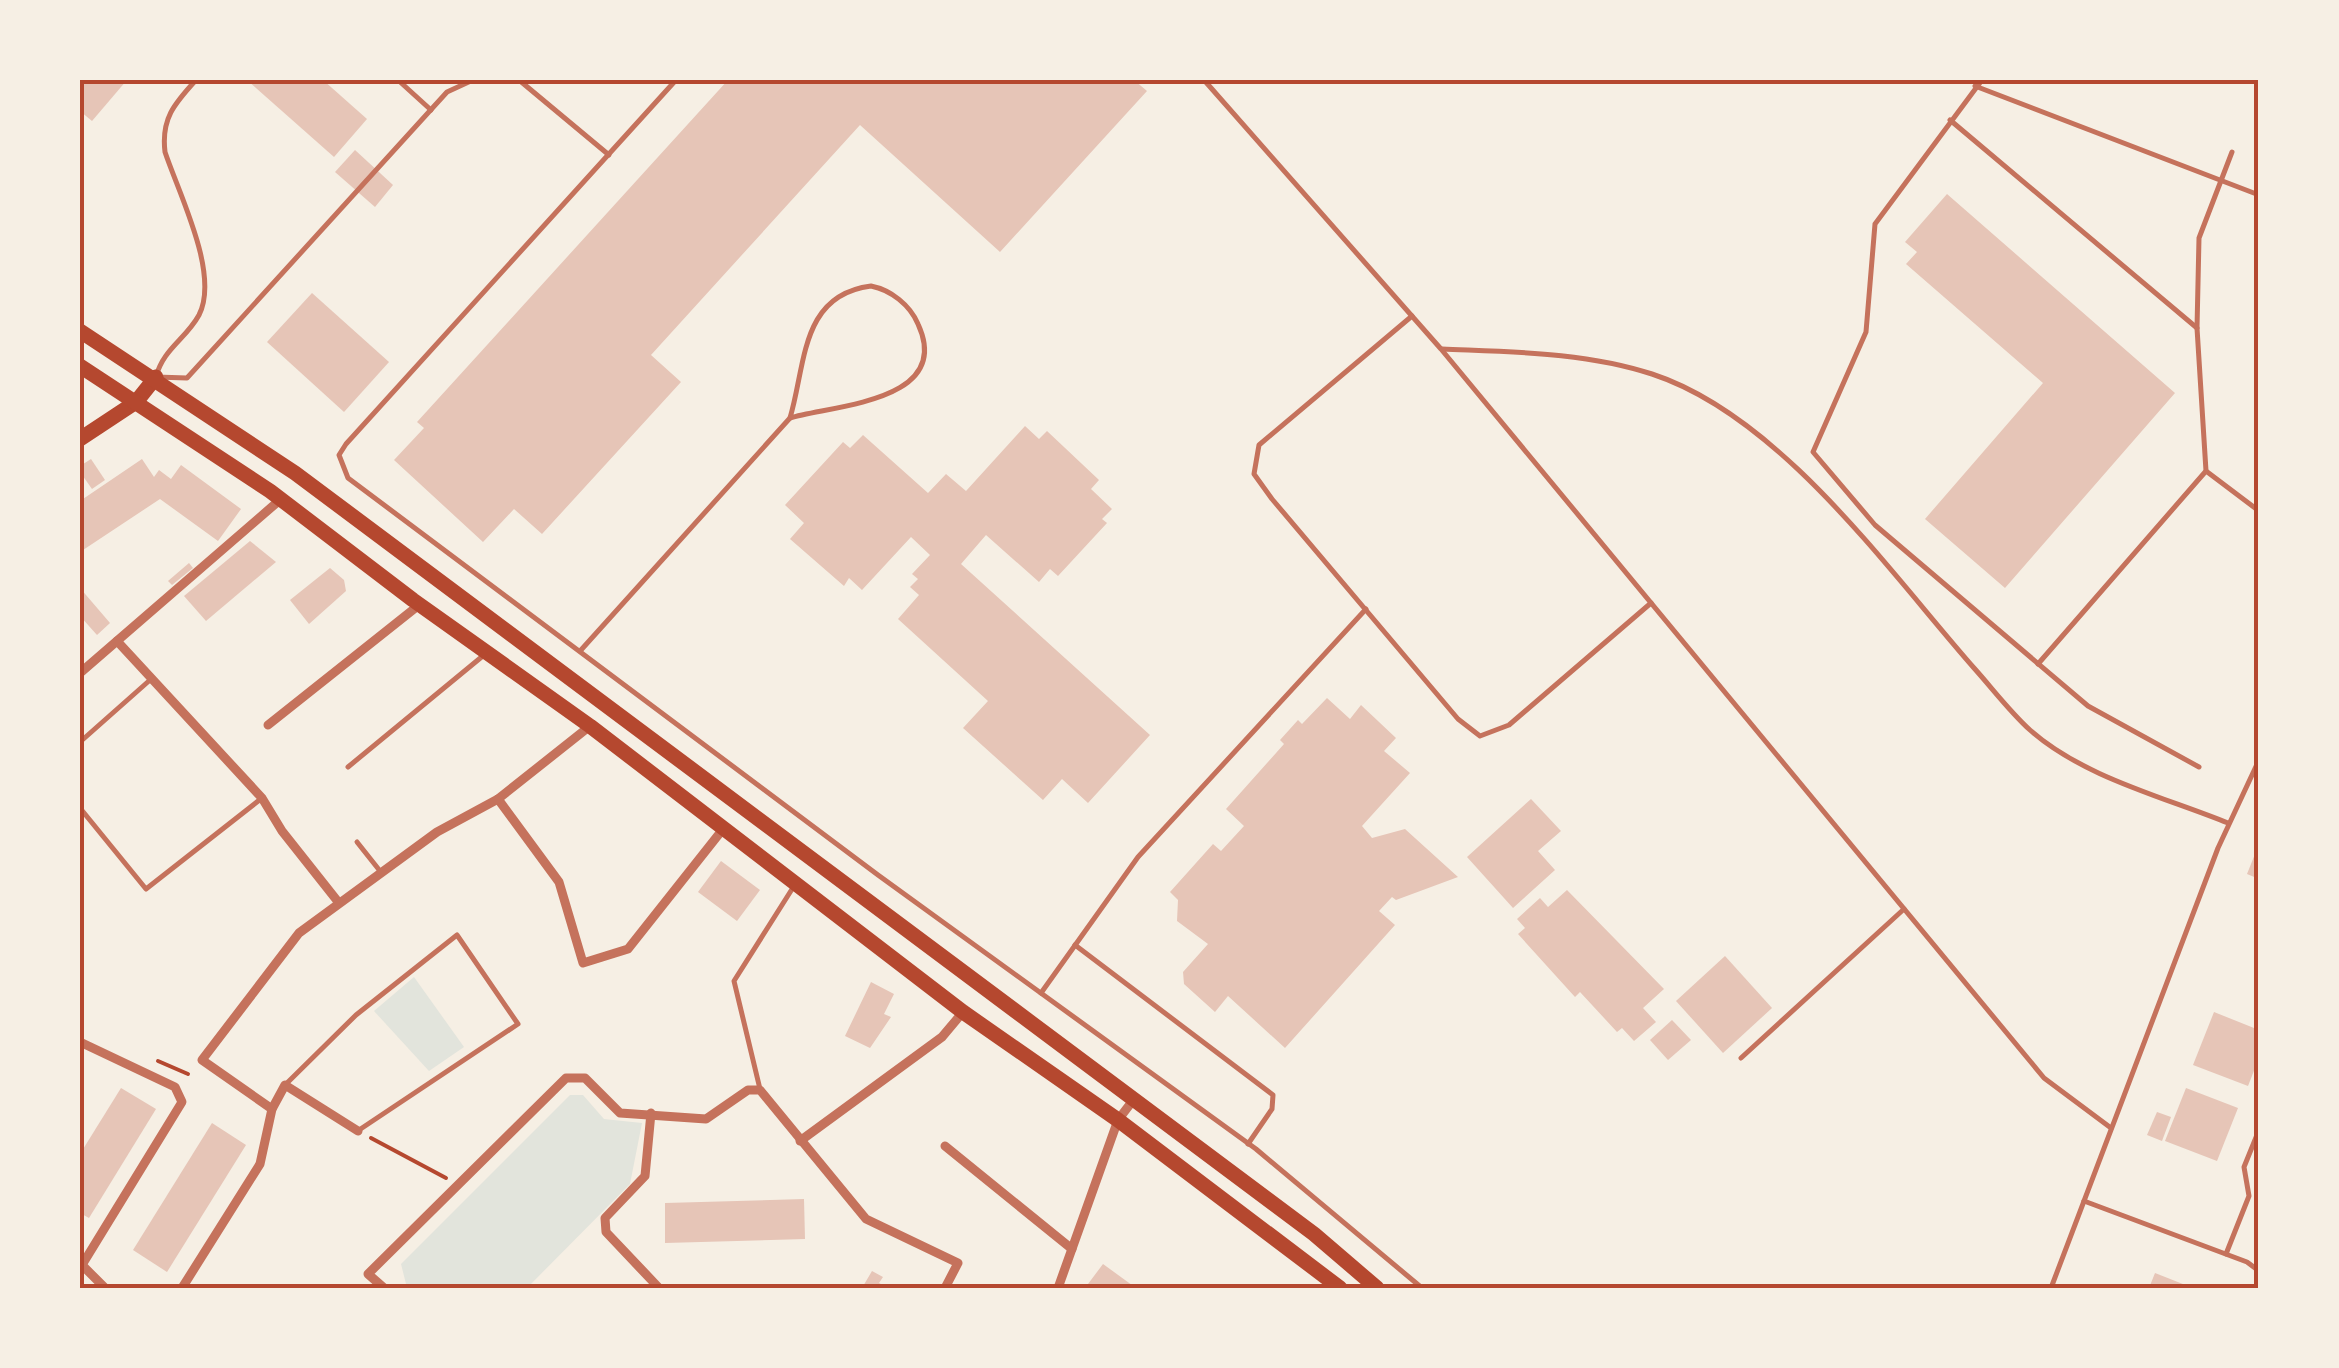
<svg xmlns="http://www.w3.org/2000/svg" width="2339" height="1368" font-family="'Fira Sans',sans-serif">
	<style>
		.green { fill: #e2e4dc }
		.building { fill: #e6c5b7 }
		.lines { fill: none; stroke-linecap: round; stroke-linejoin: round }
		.path { stroke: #b5482f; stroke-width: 4 }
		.service { stroke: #c5725c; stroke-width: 5 }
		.minor { stroke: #c5725c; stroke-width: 9 }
		.primary { stroke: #b5482f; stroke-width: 15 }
		.trunk { stroke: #b5482f; stroke-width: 15 }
		.neatline { fill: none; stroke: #b5482f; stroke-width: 4 }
	</style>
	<rect width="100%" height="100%" fill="#f6efe4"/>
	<!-- green -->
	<g class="green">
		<path d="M 414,977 L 464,1047 L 429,1071 L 374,1011 Z"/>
		<path d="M 570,1095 L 583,1095 L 604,1119 L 642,1123 L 630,1184 L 527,1288 L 407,1288 L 401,1264 Z"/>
	</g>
	<!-- building -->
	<g class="building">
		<path d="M 80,80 L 127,80 L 92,121 L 80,111 Z"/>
		<path d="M 247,80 L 323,80 L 367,119 L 334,157 Z"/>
		<path d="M 728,80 L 1134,80 L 1147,91 L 1000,252 L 860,125 L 651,355 L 681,382 L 542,534 L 514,509 L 483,542 L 394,460 L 424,428 L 417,422 Z"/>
		<path d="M 355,150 L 393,185 L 375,207 L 335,172 Z"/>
		<path d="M 1947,194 L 2175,393 L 2005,588 L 1925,519 L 2043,383 L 1906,264 L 1917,252 L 1905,242 Z"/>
		<path d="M 312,293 L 389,362 L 344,412 L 267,342 Z"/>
		<path d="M 1025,426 L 1039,439 L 1047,431 L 1099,480 L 1091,489 L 1112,509 L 1102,519 L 1107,523 L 1058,576 L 1050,569 L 1039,582 L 986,535 L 961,564 L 1150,735 L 1088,803 L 1062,779 L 1043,800 L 963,728 L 988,701 L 898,619 L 919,595 L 910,587 L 918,579 L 912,574 L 930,555 L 911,537 L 862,590 L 849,578 L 844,586 L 790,539 L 804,523 L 785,505 L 843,442 L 850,448 L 863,435 L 928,493 L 946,474 L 966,491 Z"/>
		<path d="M 91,459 L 105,480 L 92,489 L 80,472 L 80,466 Z"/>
		<path d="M 142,459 L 154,477 L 159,470 L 171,479 L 181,465 L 241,509 L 218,541 L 160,499 L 80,552 L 80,501 Z"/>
		<path d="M 250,541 L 276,562 L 206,621 L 184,596 Z"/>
		<path d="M 189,563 L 193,568 L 172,585 L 168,581 Z"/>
		<path d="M 330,568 L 344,580 L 346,591 L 309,624 L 290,600 Z"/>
		<path d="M 80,588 L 110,623 L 97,635 L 80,616 Z"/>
		<path d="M 1327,698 L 1350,719 L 1361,705 L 1396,738 L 1384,751 L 1410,773 L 1362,826 L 1372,838 L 1405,829 L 1458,877 L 1396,900 L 1392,897 L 1379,911 L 1395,925 L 1285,1048 L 1228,996 L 1215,1012 L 1184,984 L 1183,972 L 1208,944 L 1177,921 L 1178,900 L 1170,892 L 1213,844 L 1221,851 L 1244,826 L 1226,809 L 1284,744 L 1280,740 L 1298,720 L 1302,724 Z"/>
		<path d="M 1531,799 L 1561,831 L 1538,851 L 1555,870 L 1513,908 L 1467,857 Z"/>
		<path d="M 2259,844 L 2259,879 L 2247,874 Z"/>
		<path d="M 721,861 L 760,890 L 737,921 L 698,892 Z"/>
		<path d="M 1567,890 L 1664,989 L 1643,1008 L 1656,1022 L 1634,1041 L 1622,1028 L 1617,1032 L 1580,992 L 1575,997 L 1518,934 L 1525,928 L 1517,919 L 1540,898 L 1548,907 Z"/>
		<path d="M 1725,956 L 1772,1008 L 1723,1053 L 1676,1001 Z"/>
		<path d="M 871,982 L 894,994 L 884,1014 L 891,1017 L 870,1048 L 845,1036 Z"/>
		<path d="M 2214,1012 L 2259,1030 L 2259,1058 L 2248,1086 L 2193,1065 Z"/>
		<path d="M 1672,1020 L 1691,1040 L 1668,1060 L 1650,1040 Z"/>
		<path d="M 121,1088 L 156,1109 L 89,1218 L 80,1213 L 80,1154 Z"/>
		<path d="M 2186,1088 L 2238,1108 L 2217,1161 L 2165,1141 Z"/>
		<path d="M 2157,1112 L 2171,1117 L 2162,1141 L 2147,1135 Z"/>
		<path d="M 212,1123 L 246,1145 L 167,1272 L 133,1250 Z"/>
		<path d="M 804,1199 L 805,1239 L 665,1243 L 665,1203 Z"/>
		<path d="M 1103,1264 L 1136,1288 L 1085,1288 Z"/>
		<path d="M 872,1271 L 883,1277 L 879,1283 L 888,1288 L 862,1288 Z"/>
		<path d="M 2155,1273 L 2193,1288 L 2149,1288 Z"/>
	</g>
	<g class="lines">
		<!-- path -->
		<g class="path">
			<path d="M 158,1061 L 188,1074"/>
			<path d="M 371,1138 L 446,1178"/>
		</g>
		<!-- service -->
		<g class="service">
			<path d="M 196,80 C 174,104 161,119 165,152 C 179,194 220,274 199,315 C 186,339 163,349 156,377 L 187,378 L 447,92 L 473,80"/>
			<path d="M 398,80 L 431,110"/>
			<path d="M 519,80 L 609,155"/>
			<path d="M 676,80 L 346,444 L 339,455 L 348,478 L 878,875 L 1256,1149 L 1422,1288"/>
			<path d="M 1204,80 L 1441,349 L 2044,1078 L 2111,1128"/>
			<path d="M 1982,80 L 1875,224 L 1866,332 L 1813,452 L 1875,525 L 2088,706 L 2199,767"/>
			<path d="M 1975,86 L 2259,195"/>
			<path d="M 1950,120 L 2197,328"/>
			<path d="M 871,286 C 891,290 910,305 918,324 C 954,402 833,405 790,418 C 806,365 800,295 871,286 Z"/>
			<path d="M 1412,316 L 1259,445 L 1254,474 L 1272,499 L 1458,719 L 1480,736 L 1509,725 L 1651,603"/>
			<path d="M 1442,349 C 1512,352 1585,352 1652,374 C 1780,416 1887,569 1974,668 C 1992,688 2010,712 2030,730 C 2083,777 2164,797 2228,823"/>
			<path d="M 2206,471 L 2259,511"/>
			<path d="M 581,650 L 790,418"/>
			<path d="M 2038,664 L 2206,471 L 2197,328 L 2199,238 L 2232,152"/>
			<path d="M 80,742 L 150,680"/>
			<path d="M 348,767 L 484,655"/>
			<path d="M 80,808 L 146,889 L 262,798"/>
			<path d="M 357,842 L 380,871"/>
			<path d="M 1075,945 L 1273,1095 L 1272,1109 L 1248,1144"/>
			<path d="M 1041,993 L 1138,857 L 1366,609"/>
			<path d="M 1741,1058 L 1904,909"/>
			<path d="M 285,1085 L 356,1015 L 457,935 L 518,1024 L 359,1130"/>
			<path d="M 760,1089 L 734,981 L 794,886"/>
			<path d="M 2084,1201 L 2247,1262 L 2259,1271"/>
			<path d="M 2226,1254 L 2249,1196 L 2244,1167 L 2259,1130"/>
			<path d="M 2051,1288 L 2218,848 L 2259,760"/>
		</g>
		<!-- minor -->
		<g class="minor">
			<path d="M 117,641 L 262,798 L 282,831 L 339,903"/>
			<path d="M 80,673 L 281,499"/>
			<path d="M 268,725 L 419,605"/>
			<path d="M 498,799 L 559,882 L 583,963 L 628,949 L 723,829"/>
			<path d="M 80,1042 L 175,1087 L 182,1102 L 82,1265"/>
			<path d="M 272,1109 L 202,1060 L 299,933 L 437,832 L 498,799 L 590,726"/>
			<path d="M 651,1113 L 645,1176 L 605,1218 L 606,1232 L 659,1288"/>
			<path d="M 800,1141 L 942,1037 L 963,1012"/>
			<path d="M 945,1146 L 1072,1249"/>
			<path d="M 80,1263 L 105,1288"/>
			<path d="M 182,1288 L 260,1164 L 272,1109 L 285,1085 L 358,1131"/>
			<path d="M 384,1288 L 368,1274 L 566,1078 L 585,1078 L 620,1113 L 706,1119 L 748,1090 L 760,1090 L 866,1219 L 958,1263 L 945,1288"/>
			<path d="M 1058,1288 L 1118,1120 L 1134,1099"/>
		</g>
		<!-- primary -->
		<path class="primary" d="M 80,439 L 136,402 L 156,377"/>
		<!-- trunk -->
		<g class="trunk">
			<path d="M 80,331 L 295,473 L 1314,1234 L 1377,1288"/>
			<path d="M 80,366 L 270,491 L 413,600 L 590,726 L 963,1012 L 1118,1120 L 1340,1288"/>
		</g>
	</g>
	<!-- border -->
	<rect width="2339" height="1368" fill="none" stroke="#f6efe4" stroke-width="165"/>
	<rect x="82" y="82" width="2174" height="1204" class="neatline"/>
</svg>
